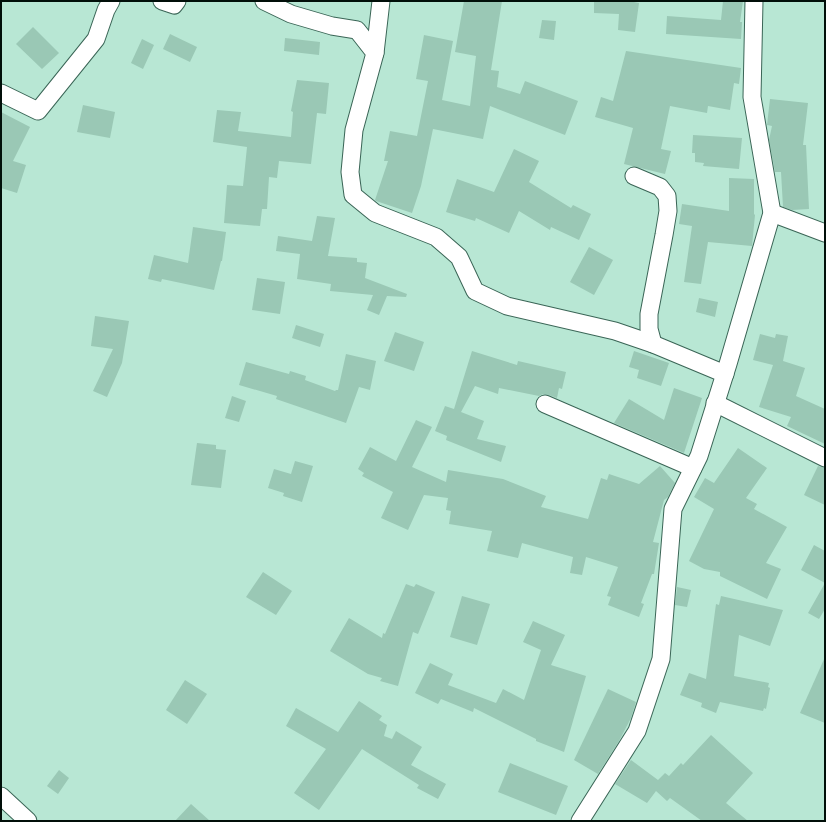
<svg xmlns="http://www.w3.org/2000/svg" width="826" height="822" font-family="Cabin,sans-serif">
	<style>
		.building { fill: #9ac8b5 }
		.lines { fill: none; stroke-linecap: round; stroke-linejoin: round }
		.minor-casing { stroke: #3a6556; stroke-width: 19 }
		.minor { stroke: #fff; stroke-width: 17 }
	</style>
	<rect width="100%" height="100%" fill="#b8e7d4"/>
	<!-- building -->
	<g class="building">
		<path d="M 464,1 L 502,1 L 491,70 L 499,71 L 497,87 L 520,94 L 525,81 L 578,101 L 565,135 L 490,106 L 483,139 L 433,129 L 421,186 L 412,213 L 376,201 L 375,200 L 388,161 L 384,161 L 390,131 L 417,136 L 428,81 L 416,79 L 424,35 L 453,41 L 442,100 L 470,106 L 476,56 L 455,52 Z"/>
		<path d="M 594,1 L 629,1 L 639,3 L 635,32 L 618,30 L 619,14 L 594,13 Z"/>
		<path d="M 723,1 L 743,1 L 740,22 L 742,22 L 741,39 L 666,34 L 667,16 L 721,20 Z"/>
		<path d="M 542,20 L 556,21 L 554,40 L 539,38 Z"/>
		<path d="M 33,27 L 59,53 L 42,69 L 16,44 Z"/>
		<path d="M 170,34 L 197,47 L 190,62 L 163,49 Z"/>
		<path d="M 285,38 L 320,42 L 319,55 L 284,51 Z"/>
		<path d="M 142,39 L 154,45 L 143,69 L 131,63 Z"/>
		<path d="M 626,51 L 741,68 L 739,84 L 734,83 L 730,110 L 708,106 L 707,113 L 670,106 L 661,149 L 671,151 L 665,174 L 624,164 L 633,128 L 595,117 L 601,97 L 613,101 Z"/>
		<path d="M 297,80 L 329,83 L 326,114 L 317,113 L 311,164 L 279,161 L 277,178 L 269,177 L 267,209 L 262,209 L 260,226 L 224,223 L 227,185 L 243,186 L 247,147 L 213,142 L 217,110 L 241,112 L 238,131 L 291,137 L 293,112 L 291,111 Z"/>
		<path d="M 770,99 L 808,103 L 803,145 L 806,145 L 809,209 L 792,210 L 783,207 L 781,172 L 775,172 L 769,140 L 772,126 L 767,125 Z"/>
		<path d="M 83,105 L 115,112 L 110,138 L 77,132 Z"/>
		<path d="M 1,112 L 30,127 L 13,161 L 26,165 L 17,193 L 1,188 Z"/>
		<path d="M 693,135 L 742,138 L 739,169 L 703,166 L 704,163 L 695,162 L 695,153 L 692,153 Z"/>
		<path d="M 514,149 L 539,161 L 529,182 L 571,208 L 573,205 L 591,214 L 579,240 L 551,227 L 550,230 L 519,211 L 509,233 L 476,218 L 475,221 L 446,212 L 457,179 L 494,192 Z"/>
		<path d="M 729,178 L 754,179 L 754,214 L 755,215 L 752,246 L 708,242 L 701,284 L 684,282 L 692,226 L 679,224 L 682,204 L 729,211 Z"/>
		<path d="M 317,216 L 335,218 L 328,256 L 357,258 L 357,262 L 367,263 L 365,278 L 407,294 L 406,297 L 387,296 L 379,315 L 367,310 L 373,295 L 330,291 L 331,284 L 297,279 L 300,254 L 276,251 L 278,236 L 312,241 Z"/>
		<path d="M 193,227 L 226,232 L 222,261 L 221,261 L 214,290 L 162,279 L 161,282 L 148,279 L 154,255 L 188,263 Z"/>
		<path d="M 589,247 L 613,260 L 594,295 L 570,282 Z"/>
		<path d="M 257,278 L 285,282 L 280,314 L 252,310 Z"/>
		<path d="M 699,298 L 718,302 L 715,317 L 696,312 Z"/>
		<path d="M 95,316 L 129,321 L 122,363 L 107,397 L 93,391 L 113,349 L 91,346 Z"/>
		<path d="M 296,325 L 324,334 L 320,347 L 292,338 Z"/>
		<path d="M 395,332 L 424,342 L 414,371 L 384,361 Z"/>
		<path d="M 760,334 L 775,338 L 776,334 L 788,336 L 783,361 L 805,368 L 796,396 L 825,409 L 825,444 L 787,426 L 791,417 L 759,407 L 773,365 L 753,360 Z"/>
		<path d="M 472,351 L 517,365 L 518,361 L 566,372 L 562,389 L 559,388 L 557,398 L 549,395 L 543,394 L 539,396 L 499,388 L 498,394 L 475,386 L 461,412 L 484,421 L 477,439 L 506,446 L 501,462 L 446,440 L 447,436 L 435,431 L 445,406 L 454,409 Z"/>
		<path d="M 634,351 L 669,363 L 661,386 L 637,378 L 639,370 L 629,367 Z"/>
		<path d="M 346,354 L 376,361 L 370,390 L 359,387 L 346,423 L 276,399 L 277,396 L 239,385 L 246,362 L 289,374 L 290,371 L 306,376 L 305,380 L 335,391 L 336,390 L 338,390 Z"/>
		<path d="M 674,388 L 702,398 L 684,453 L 614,423 L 629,399 L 664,420 Z"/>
		<path d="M 232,396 L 246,401 L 239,422 L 225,418 Z"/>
		<path d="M 416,420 L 432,427 L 412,467 L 446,482 L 448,470 L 503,479 L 546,496 L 541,507 L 588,519 L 601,478 L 607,480 L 609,474 L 639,484 L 660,466 L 675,483 L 668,497 L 664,500 L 653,542 L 659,543 L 654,574 L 652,574 L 641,603 L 644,604 L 639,617 L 608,605 L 611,597 L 607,596 L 618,567 L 586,557 L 582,575 L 570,573 L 573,557 L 522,543 L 518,558 L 487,551 L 492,531 L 449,524 L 451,511 L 446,510 L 448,498 L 424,495 L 408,530 L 381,518 L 393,492 L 362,476 L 364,473 L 358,469 L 370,447 L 396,461 Z"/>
		<path d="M 197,443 L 216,445 L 216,449 L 226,450 L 221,488 L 191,485 Z"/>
		<path d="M 738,448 L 767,468 L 746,498 L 757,504 L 754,509 L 787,527 L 766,563 L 781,569 L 767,599 L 720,576 L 720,572 L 704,569 L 689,561 L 714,509 L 694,497 L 705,478 L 714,483 Z"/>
		<path d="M 295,461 L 313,466 L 302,502 L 283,496 L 284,493 L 268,488 L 274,469 L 291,474 Z"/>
		<path d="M 818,466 L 825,468 L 825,505 L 804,495 Z"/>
		<path d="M 814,545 L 825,551 L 825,609 L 819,619 L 808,613 L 825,583 L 801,570 Z"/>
		<path d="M 263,572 L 292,591 L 276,615 L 246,597 Z"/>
		<path d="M 406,584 L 414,587 L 416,584 L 435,592 L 418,634 L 413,632 L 398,686 L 380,681 L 382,678 L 368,674 L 330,651 L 349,618 L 382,638 L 383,633 L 385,634 Z"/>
		<path d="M 677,587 L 691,590 L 687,607 L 675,605 Z"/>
		<path d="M 462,596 L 490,604 L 477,645 L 450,637 Z"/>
		<path d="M 721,596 L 783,610 L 770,646 L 739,635 L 734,676 L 769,683 L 768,687 L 770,688 L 766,709 L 764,708 L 763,711 L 720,702 L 716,713 L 701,707 L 702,703 L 680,695 L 689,673 L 706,679 L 716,604 L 719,605 Z"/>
		<path d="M 533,621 L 565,635 L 551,665 L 586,676 L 564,752 L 536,741 L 536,739 L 474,708 L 473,712 L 441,699 L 438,704 L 415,693 L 430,663 L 453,674 L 448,685 L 496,703 L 503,689 L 524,700 L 541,650 L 523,642 Z"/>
		<path d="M 825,657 L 825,723 L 800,713 Z"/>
		<path d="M 185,680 L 207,694 L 187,724 L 166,710 Z"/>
		<path d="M 608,689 L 636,702 L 631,718 L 619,741 L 598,774 L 574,760 Z"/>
		<path d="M 359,701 L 382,716 L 379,720 L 387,725 L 384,736 L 392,739 L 396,731 L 422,747 L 411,765 L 446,784 L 438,799 L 417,788 L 419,785 L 362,749 L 319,810 L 294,793 L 326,749 L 286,726 L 296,708 L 338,732 Z"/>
		<path d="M 711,735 L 753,773 L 726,803 L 748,821 L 702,821 L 670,798 L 667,801 L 656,791 L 647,803 L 615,784 L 631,760 L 658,780 L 665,773 L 669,776 L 681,763 L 683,765 Z"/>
		<path d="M 510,763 L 568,786 L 556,815 L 498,792 Z"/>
		<path d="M 59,770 L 69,778 L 58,794 L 47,786 Z"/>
		<path d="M 191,804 L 210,821 L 175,821 Z"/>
	</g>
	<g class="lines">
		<defs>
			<g id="minor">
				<path d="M 162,1 L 174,5 L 177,1"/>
				<path d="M 264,1 L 291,14 L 332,26 L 357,30 L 375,53 L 354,130 L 350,172 L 353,195 L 375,213 L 436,237 L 459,257 L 475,291 L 507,306 L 615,331 L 653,344 L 725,374"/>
				<path d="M 375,53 L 381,1"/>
				<path d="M 1,93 L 38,111 L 96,39 L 106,10 L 111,1"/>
				<path d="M 634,176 L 660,187 L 667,196 L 668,211 L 664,235 L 649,314 L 649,329 L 653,344"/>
				<path d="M 772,213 L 825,233"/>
				<path d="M 715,403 L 825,458"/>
				<path d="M 545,404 L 693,468"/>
				<path d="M 1,796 L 28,821"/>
				<path d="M 580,821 L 637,731 L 661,659 L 673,509 L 699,456 L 728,364 L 772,213 L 752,97 L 754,1"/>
			</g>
		</defs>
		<!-- minor casing -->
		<use href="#minor" class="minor-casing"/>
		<!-- minor -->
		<use href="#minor" class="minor"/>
	</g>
	<!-- border -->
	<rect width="826" height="822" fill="none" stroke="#010f09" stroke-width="4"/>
</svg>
